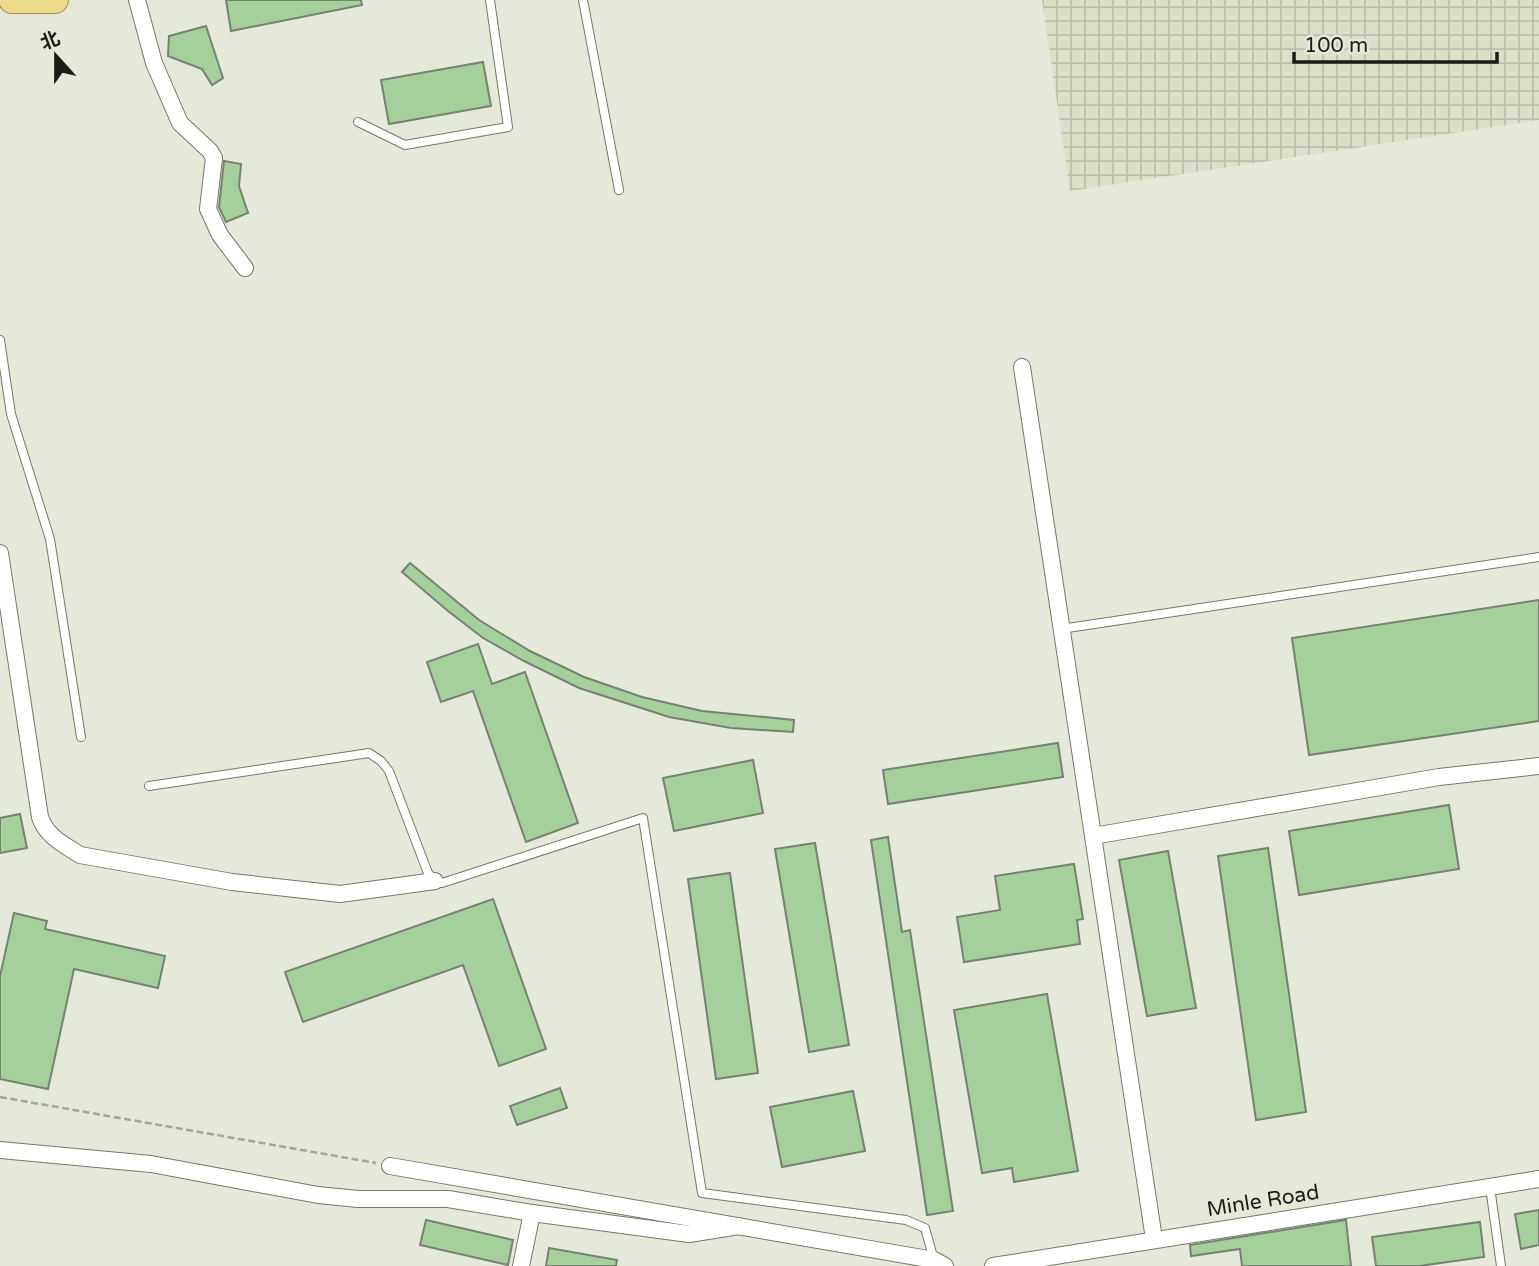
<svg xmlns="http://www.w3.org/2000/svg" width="1539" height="1266" font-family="'Varela Round','Noto Sans SC',sans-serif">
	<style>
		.industrial { fill: url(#industrial-grid) }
		.building { fill: #a5d09b; stroke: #778174; stroke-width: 2 }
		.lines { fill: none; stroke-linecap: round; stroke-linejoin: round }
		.service-casing { stroke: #747869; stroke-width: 10 }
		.minor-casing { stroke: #747869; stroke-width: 18 }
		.trunk-casing { stroke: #a29250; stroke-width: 28 }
		.path { stroke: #a3a699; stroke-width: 2.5; stroke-dasharray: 7 3.5; stroke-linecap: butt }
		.service { stroke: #fff; stroke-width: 8 }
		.minor { stroke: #fff; stroke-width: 16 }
		.trunk { stroke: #eeda8c; stroke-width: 26 }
		.labels { text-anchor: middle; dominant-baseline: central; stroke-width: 6; stroke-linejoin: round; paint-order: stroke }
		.street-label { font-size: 21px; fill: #1b1c16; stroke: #e5e9d9 }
	</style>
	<defs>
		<pattern id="industrial-grid" width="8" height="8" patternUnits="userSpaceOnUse" patternTransform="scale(1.75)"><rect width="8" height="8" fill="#dbe1c9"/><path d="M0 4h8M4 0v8" fill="none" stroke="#bbc0ac"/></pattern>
	</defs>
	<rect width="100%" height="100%" fill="#e5e9d9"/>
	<!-- industrial -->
	<path class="industrial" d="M 1042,0 L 1539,0 L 1539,120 L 1070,191 Z"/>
	<!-- building -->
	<g class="building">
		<path d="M 226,0 L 361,0 L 362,5 L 231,31 Z"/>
		<path d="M 206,26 L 223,78 L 212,85 L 202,69 L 168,56 L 169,36 Z"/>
		<path d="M 483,62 L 491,106 L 389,124 L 381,80 Z"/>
		<path d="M 224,161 L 241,164 L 239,186 L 248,213 L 226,222 L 219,207 Z"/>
		<path d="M 410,563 L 479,620 L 530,651 L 584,677 L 642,697 L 702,711 L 794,720 L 793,732 L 731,728 L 669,717 L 579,688 L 524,661 L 483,638 L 448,611 L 402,572 Z"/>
		<path d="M 1539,600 L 1539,721 L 1309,755 L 1292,638 Z"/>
		<path d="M 478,644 L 492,684 L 525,672 L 578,823 L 526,842 L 473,691 L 441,702 L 427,662 Z"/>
		<path d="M 1058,743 L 1063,777 L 888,804 L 883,770 Z"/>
		<path d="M 753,760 L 763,813 L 674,831 L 663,778 Z"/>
		<path d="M 1449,805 L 1459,869 L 1299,895 L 1289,831 Z"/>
		<path d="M 20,814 L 27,848 L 0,853 L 0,818 Z"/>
		<path d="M 888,837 L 902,932 L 910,930 L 953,1211 L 927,1215 L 871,840 Z"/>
		<path d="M 815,843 L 849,1045 L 809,1052 L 775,849 Z"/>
		<path d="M 1268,848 L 1306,1112 L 1256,1120 L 1218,856 Z"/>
		<path d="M 1168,851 L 1196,1008 L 1147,1016 L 1119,860 Z"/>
		<path d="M 1074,864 L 1083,919 L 1077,920 L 1080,944 L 964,962 L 957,917 L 1000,910 L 995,876 Z"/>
		<path d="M 730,873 L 758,1073 L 716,1079 L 688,879 Z"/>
		<path d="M 493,899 L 546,1049 L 499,1066 L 463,965 L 303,1022 L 285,972 Z"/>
		<path d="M 14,913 L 47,921 L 45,929 L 165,956 L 158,988 L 74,969 L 48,1089 L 0,1079 L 0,976 Z"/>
		<path d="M 1047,994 L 1078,1171 L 1014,1182 L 1012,1168 L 982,1173 L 954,1010 Z"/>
		<path d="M 560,1088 L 567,1108 L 517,1125 L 510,1106 Z"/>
		<path d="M 853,1091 L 865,1151 L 782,1167 L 770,1107 Z"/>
		<path d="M 1539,1210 L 1539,1245 L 1521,1249 L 1515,1214 Z"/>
		<path d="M 426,1220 L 513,1240 L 508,1265 L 420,1245 Z"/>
		<path d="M 1346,1220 L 1351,1266 L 1242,1266 L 1240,1249 L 1191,1256 L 1190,1245 Z"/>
		<path d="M 1480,1222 L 1484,1257 L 1419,1266 L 1376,1266 L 1372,1237 Z"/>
		<path d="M 549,1248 L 617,1260 L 616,1266 L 546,1266 Z"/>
	</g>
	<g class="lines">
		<defs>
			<g id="service">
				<path d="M 583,0 L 619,190"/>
				<path d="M 358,122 L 405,145 L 508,127 L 490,0"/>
				<path d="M 0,340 L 11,414 L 50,539 L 81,737"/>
				<path d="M 1061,629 L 1539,557"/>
				<path d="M 149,786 L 369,753 L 381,761 L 389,771 L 428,873 L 435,881 L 442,883 L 643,818 L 702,1193 L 906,1220 L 925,1228 L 934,1260"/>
				<path d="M 1490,1187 L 1501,1266"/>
			</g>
			<g id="minor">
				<path d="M 137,0 L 154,63 L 180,123 L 210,151 L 214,158 L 208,209 L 220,235 L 245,268"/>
				<path d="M 1022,367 L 1154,1239"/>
				<path d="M 0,553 L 40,817 C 47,837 63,844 80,855 L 232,882 L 340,894 L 435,881"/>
				<path d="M 1093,836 L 1439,777 L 1539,766"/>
				<path d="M 0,1150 L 151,1164 L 318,1195 L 358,1199 L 448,1199 L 532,1213 L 689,1234 L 739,1226"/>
				<path d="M 390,1166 L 934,1260 L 945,1266"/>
				<path d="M 521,1266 L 532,1213"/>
				<path d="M 993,1266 L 1539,1179"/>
			</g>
			<path id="trunk" d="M 12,0 L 55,0"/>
		</defs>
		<!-- service casing -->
		<use href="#service" class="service-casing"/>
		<!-- minor casing -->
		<use href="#minor" class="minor-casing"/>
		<!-- trunk casing -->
		<use href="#trunk" class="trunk-casing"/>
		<!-- path -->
		<path class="path" d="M 0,1097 L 376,1163"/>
		<!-- service -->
		<use href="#service" class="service"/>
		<!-- minor -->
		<use href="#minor" class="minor"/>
		<!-- trunk -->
		<use href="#trunk" class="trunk"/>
	</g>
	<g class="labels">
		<!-- street labels -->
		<g class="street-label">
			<text transform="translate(1263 1201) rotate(-9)">Minle Road</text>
		</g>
	</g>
	<!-- north arrow -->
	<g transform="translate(56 56) rotate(339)" stroke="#e5e9d9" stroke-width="5" paint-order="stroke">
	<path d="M0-5L12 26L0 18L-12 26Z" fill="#1b1c16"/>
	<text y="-10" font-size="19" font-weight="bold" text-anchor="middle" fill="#1b1c16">北</text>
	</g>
	<!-- scale -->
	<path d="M1294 52v10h203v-10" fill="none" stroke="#1b1c16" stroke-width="3.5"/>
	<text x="1304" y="52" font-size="21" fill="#1b1c16" stroke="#e5e9d9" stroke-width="5" paint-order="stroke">100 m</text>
</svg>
